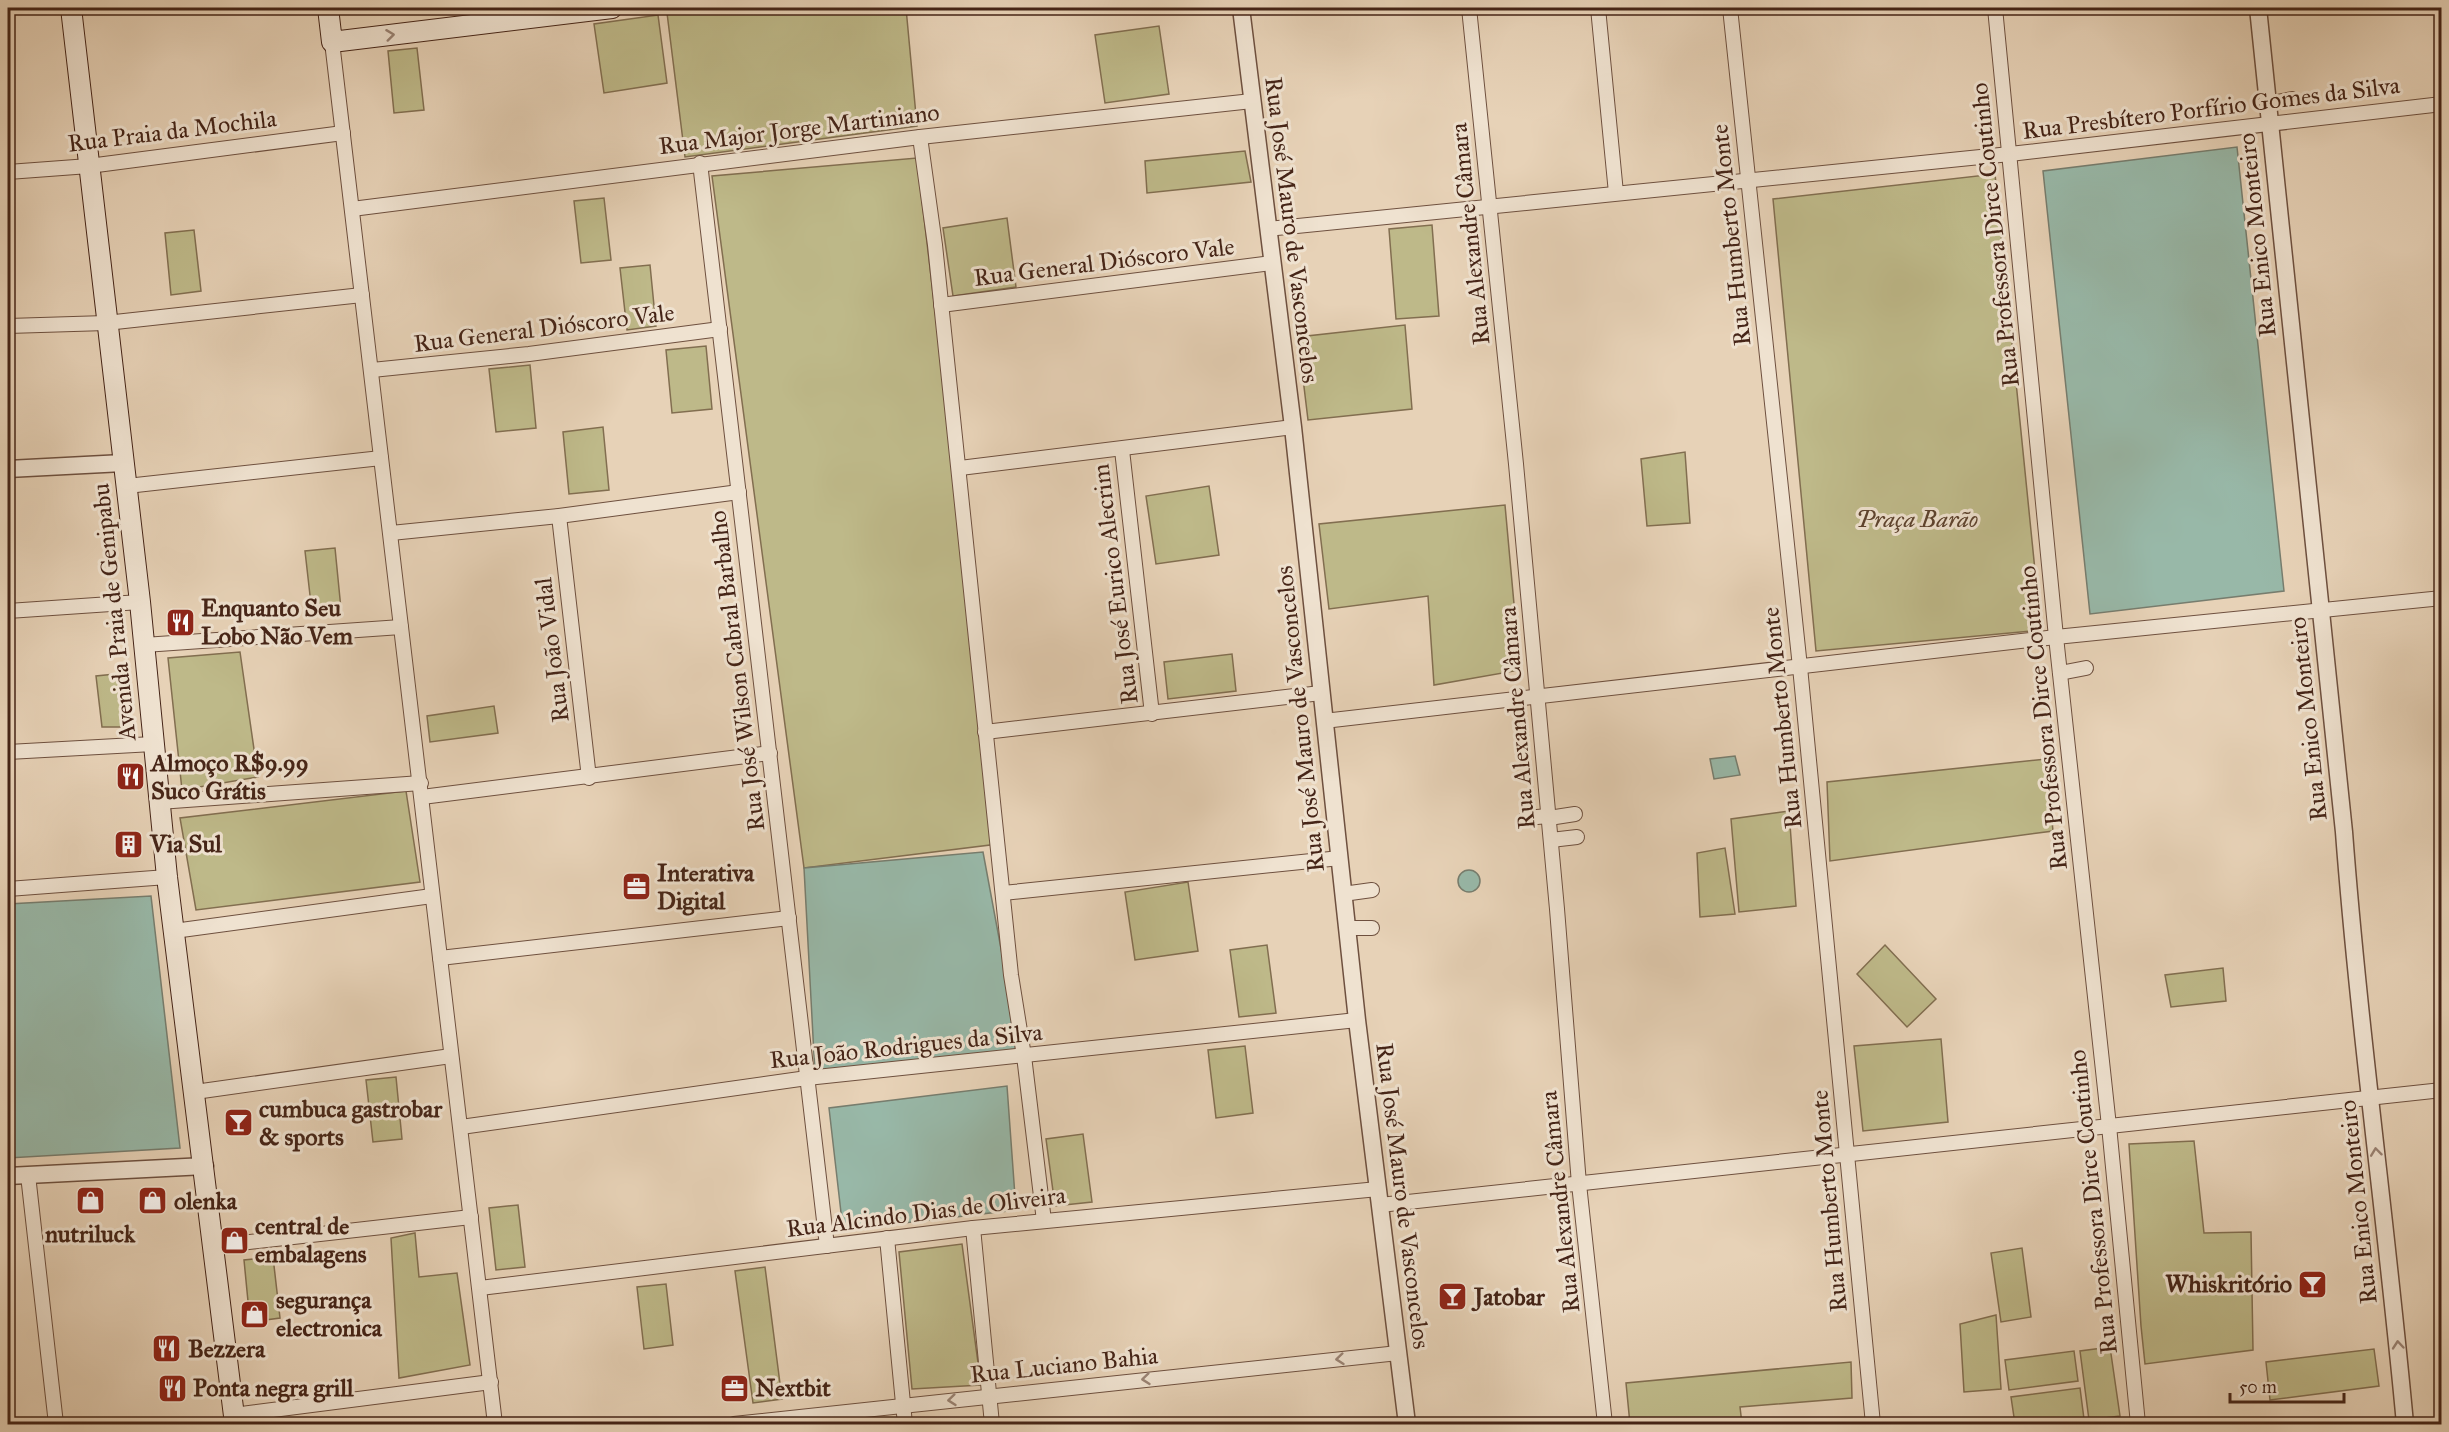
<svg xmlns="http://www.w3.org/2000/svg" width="2449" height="1432" font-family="'IM FELL Great Primer',serif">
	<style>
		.green { fill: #beb989; stroke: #826e50; stroke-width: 1.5 }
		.water { fill: #98b8a8; stroke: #777d6e; stroke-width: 1.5 }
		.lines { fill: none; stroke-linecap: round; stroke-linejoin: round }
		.minor-casing { stroke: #6e503f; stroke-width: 16 }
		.tertiary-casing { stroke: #6e503f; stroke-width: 19 }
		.secondary-casing { stroke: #452417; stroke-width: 22 }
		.minor { stroke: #efe2d0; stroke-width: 14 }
		.tertiary { stroke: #efe2d0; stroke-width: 16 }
		.secondary { stroke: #efe2d0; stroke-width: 20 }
		.oneway { stroke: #9a8374 }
		.labels { text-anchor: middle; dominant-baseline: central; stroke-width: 6; stroke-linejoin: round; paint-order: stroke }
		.street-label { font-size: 24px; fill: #452417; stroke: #efe2d0 }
		.park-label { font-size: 24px; font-style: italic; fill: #5d422e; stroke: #efe2d0 }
		.poi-label { font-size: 24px; font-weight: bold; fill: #452417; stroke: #efe2d0; text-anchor: start }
	</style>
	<rect width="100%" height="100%" fill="#e7d2b7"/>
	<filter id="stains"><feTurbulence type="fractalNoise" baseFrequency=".00333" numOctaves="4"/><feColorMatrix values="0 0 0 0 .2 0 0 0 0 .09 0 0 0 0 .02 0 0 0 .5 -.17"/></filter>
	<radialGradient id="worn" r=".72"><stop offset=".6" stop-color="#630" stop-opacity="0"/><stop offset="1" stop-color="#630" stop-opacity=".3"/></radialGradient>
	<!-- green -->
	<g class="green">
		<path d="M 717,8 L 906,8 L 917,126 L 685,157 L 667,13 Z"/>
		<path d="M 658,15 L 667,83 L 604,93 L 594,24 Z"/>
		<path d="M 1159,26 L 1169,94 L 1105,103 L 1095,35 Z"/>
		<path d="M 417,48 L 424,110 L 394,113 L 388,51 Z"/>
		<path d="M 1245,151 L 1251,182 L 1147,193 L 1145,161 Z"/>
		<path d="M 917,158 L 998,844 L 804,868 L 712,176 Z"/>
		<path d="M 1995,174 L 2041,630 L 1816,651 L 1773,199 Z"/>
		<path d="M 604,198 L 611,260 L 581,263 L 574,201 Z"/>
		<path d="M 1007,218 L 1016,287 L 953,296 L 943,228 Z"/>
		<path d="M 1432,225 L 1439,316 L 1396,319 L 1389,229 Z"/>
		<path d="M 194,230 L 201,291 L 171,295 L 165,233 Z"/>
		<path d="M 650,265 L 656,326 L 627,330 L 620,268 Z"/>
		<path d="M 1405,325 L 1412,409 L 1308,420 L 1298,337 Z"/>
		<path d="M 706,346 L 712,409 L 672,413 L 666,350 Z"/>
		<path d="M 530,365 L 536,428 L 496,432 L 489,369 Z"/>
		<path d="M 603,427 L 609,490 L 569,494 L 563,432 Z"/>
		<path d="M 1685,452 L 1690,523 L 1647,526 L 1641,459 Z"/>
		<path d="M 1209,486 L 1219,555 L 1156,564 L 1146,496 Z"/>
		<path d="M 1505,505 L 1520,670 L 1434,685 L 1428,596 L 1329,609 L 1319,524 Z"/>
		<path d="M 335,548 L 341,609 L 312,613 L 305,551 Z"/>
		<path d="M 240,652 L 258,777 L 182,790 L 168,658 Z"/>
		<path d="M 1232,654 L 1236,691 L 1168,699 L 1164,662 Z"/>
		<path d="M 125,673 L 129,727 L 102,727 L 96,676 Z"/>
		<path d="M 494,706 L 498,733 L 430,742 L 427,716 Z"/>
		<path d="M 2046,759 L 2053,831 L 1830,861 L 1827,782 Z"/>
		<path d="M 406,791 L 420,882 L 196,910 L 180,818 Z"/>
		<path d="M 1789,811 L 1796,906 L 1739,912 L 1731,819 Z"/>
		<path d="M 1725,848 L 1735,914 L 1700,917 L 1697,853 Z"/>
		<path d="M 1188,882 L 1198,951 L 1135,960 L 1125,892 Z"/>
		<path d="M 1267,945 L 1276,1013 L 1239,1017 L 1230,950 Z"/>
		<path d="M 1885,945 L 1936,999 L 1907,1027 L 1857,974 Z"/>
		<path d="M 2223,968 L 2226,1001 L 2171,1007 L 2165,975 Z"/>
		<path d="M 1941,1039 L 1948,1122 L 1863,1131 L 1854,1046 Z"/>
		<path d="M 1245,1046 L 1253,1113 L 1216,1118 L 1208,1050 Z"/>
		<path d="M 396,1077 L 402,1139 L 373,1142 L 366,1080 Z"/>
		<path d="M 1083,1134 L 1092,1202 L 1055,1206 L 1046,1139 Z"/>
		<path d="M 2194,1141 L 2204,1233 L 2251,1232 L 2253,1350 L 2145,1364 L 2141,1326 L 2129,1144 Z"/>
		<path d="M 518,1205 L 525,1267 L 496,1270 L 489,1208 Z"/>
		<path d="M 415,1233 L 419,1277 L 457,1273 L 470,1365 L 399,1378 L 391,1238 Z"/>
		<path d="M 962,1244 L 981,1385 L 912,1389 L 899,1252 Z"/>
		<path d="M 2022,1248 L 2031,1317 L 2001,1322 L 1991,1253 Z"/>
		<path d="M 273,1257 L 280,1318 L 250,1322 L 244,1260 Z"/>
		<path d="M 765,1267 L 782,1399 L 753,1403 L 735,1271 Z"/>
		<path d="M 666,1284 L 673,1345 L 644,1349 L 637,1287 Z"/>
		<path d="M 1996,1315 L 2001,1389 L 1964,1392 L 1960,1324 Z"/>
		<path d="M 2110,1347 L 2120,1416 L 2089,1420 L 2080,1351 Z"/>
		<path d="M 2374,1349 L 2379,1386 L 2270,1400 L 2266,1362 Z"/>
		<path d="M 2074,1351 L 2078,1381 L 2009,1390 L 2005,1360 Z"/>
		<path d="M 1851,1362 L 1852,1398 L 1740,1407 L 1742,1424 L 1630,1424 L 1626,1383 Z"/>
		<path d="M 2080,1388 L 2084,1419 L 2040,1424 L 2015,1424 L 2011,1397 Z"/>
	</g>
	<!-- water -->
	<g class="water">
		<path d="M 2237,147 L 2284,591 L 2090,614 L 2043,171 Z"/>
		<path d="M 1735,756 L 1740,775 L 1714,779 L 1710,759 Z"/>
		<path d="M 983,852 L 1020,1051 L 815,1074 L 804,868 Z"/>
		<circle cx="1469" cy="881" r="11"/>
		<path d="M 151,896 L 180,1148 L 8,1158 L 8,904 Z"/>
		<path d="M 1007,1086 L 1016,1210 L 843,1230 L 829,1108 Z"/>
	</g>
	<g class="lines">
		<defs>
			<g id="minor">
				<path d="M 1469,8 L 1516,464 L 1557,909 L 1579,1184 L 1605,1424"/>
				<path d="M 1598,8 L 1616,193"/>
				<path d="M 1730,8 L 1800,667 L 1873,1424"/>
				<path d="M 1995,8 L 2056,637 L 2109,1126 L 2138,1424"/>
				<path d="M 332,42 L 495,1424"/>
				<path d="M 2267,104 L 2292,99"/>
				<path d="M 920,137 L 935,245 L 1011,975 L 1024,1056 L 1044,1221"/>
				<path d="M 700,163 L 827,1246"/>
				<path d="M 8,172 L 89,166 L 343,133"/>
				<path d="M 352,209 L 920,137 L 1252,101"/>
				<path d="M 1268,229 L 2010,154 L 2442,104"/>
				<path d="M 941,305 L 1272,263"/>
				<path d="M 8,326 L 106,323 L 362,295"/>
				<path d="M 372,370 L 529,354 L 720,329"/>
				<path d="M 1122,450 L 1152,714"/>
				<path d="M 960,468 L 1293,427"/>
				<path d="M 127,486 L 381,458"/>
				<path d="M 559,516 L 589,778"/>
				<path d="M 391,533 L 559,516 L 739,492"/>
				<path d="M 8,611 L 140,602"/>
				<path d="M 144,645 L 401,627"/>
				<path d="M 2060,673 L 2086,668"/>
				<path d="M 1324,721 L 2056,637 L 2442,598"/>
				<path d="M 985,732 L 1321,693"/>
				<path d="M 8,752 L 153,744"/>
				<path d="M 422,797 L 770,753"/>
				<path d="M 159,802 L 421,783"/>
				<path d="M 1526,818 L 1548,816"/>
				<path d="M 1549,818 L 1575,814"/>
				<path d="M 1551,840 L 1577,837"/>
				<path d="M 8,889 L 167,877"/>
				<path d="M 1003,893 L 1340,858"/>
				<path d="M 1343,894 L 1372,890"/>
				<path d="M 1347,928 L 1372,928"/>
				<path d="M 174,931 L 432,896"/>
				<path d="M 440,958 L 789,918"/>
				<path d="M 195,1092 L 451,1056"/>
				<path d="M 461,1127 L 807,1078 L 1357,1020"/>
				<path d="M 28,1175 L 56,1424"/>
				<path d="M 1380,1205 L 2442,1090"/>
				<path d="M 973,1228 L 992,1424"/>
				<path d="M 887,1238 L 905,1424"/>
				<path d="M 214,1246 L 471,1217"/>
				<path d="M 480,1288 L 973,1228 L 1378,1189"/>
				<path d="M 234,1415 L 491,1382"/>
				<path d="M 734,1424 L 1398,1353"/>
			</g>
			<g id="tertiary">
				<path d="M 1241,8 L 1293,427 L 1357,1020 L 1407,1424"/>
				<path d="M 2258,8 L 2344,832 C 2359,1030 2387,1227 2405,1424"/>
				<path d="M 8,469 L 123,463"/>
				<path d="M 8,1176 L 205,1166"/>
			</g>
			<g id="secondary">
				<path d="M 71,8 L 140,602 L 167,877 L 235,1424"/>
				<path d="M 328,8 L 332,42 L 612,8"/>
			</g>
		</defs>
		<!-- minor casing -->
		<use href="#minor" class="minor-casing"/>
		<!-- tertiary casing -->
		<use href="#tertiary" class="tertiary-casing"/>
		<!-- secondary casing -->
		<use href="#secondary" class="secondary-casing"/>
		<!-- minor -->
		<use href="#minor" class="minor"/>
		<!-- tertiary -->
		<use href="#tertiary" class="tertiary"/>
		<!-- secondary -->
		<use href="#secondary" class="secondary"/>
	</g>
	<!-- one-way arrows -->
	<defs><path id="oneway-chevron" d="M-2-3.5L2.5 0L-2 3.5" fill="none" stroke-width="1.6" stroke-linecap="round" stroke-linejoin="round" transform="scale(1.5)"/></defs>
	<g class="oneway">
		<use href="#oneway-chevron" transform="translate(390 35) rotate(-7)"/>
		<use href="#oneway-chevron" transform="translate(2376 1152) rotate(-97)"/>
		<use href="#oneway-chevron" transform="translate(2398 1345) rotate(-95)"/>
		<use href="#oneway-chevron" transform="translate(1340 1359) rotate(174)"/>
		<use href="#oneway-chevron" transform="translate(1146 1379) rotate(174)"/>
		<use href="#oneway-chevron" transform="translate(952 1400) rotate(174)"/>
	</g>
	<!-- icons -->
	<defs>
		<symbol id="restaurant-square" viewBox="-11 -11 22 22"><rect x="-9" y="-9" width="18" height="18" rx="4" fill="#8f2418" stroke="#efe2d0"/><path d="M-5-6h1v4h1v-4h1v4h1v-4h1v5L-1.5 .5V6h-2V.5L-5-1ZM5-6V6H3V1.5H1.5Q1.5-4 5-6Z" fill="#fff"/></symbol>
		<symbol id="building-square" viewBox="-11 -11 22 22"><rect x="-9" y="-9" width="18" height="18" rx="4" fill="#8f2418" stroke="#efe2d0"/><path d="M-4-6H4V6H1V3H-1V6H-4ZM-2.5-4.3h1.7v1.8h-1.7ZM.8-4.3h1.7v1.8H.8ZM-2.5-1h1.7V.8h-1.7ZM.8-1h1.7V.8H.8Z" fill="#fff"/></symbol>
		<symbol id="office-square" viewBox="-11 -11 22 22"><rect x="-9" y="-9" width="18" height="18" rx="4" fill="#8f2418" stroke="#efe2d0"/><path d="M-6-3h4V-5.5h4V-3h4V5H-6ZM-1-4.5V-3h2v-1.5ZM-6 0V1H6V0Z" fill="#fff"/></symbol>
		<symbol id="bar-square" viewBox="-11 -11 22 22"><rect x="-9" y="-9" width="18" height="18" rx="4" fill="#8f2418" stroke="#efe2d0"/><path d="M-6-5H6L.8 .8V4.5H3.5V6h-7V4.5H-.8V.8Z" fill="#fff"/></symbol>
		<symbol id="shop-square" viewBox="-11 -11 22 22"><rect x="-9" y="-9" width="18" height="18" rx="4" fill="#8f2418" stroke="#efe2d0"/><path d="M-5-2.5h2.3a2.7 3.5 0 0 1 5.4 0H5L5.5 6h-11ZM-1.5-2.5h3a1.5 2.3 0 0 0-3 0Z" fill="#fff"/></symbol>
	</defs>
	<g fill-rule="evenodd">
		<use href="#restaurant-square" x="164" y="606" width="33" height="33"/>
		<use href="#restaurant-square" x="114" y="760" width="33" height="33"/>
		<use href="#building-square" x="112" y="828" width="33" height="33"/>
		<use href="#office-square" x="620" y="870" width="33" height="33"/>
		<use href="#bar-square" x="222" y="1106" width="33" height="33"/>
		<use href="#shop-square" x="74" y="1184" width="33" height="33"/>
		<use href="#shop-square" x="136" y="1184" width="33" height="33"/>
		<use href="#shop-square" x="218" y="1224" width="33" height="33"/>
		<use href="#bar-square" x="2296" y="1268" width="33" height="33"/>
		<use href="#bar-square" x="1436" y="1280" width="33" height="33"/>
		<use href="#shop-square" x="238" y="1298" width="33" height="33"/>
		<use href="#restaurant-square" x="150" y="1332" width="33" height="33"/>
		<use href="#restaurant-square" x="156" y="1372" width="33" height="33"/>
		<use href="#office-square" x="718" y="1372" width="33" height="33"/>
	</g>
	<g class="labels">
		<!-- street labels -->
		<g class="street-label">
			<text transform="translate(2211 108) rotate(-7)">Rua Presbítero Porfírio Gomes da Silva</text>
			<text transform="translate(799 129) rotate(-7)">Rua Major Jorge Martiniano</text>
			<text transform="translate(172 131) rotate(-7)">Rua Praia da Mochila</text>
			<text transform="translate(1292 230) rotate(83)">Rua José Mauro de Vasconcelos</text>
			<text transform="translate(1470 234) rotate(-96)">Rua Alexandre Câmara</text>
			<text transform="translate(1731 235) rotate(-96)">Rua Humberto Monte</text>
			<text transform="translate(1995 235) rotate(-96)">Rua Professora Dirce Coutinho</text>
			<text transform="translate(2257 235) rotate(-96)">Rua Enico Monteiro</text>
			<text transform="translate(1104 262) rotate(-7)">Rua General Dióscoro Vale</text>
			<text transform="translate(544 328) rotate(-7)">Rua General Dióscoro Vale</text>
			<text transform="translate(1115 584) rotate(-97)">Rua José Eurico Alecrim</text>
			<text transform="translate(114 612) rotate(-96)">Avenida Praia de Genipabu</text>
			<text transform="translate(552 650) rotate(-97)">Rua João Vidal</text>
			<text transform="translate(737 671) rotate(-97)">Rua José Wilson Cabral Barbalho</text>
			<text transform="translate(1517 718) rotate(-95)">Rua Alexandre Câmara</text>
			<text transform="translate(1782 718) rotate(-96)">Rua Humberto Monte</text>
			<text transform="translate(2043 718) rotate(-96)">Rua Professora Dirce Coutinho</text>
			<text transform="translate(1300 719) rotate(-96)">Rua José Mauro de Vasconcelos</text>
			<text transform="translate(2308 719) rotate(-96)">Rua Enico Monteiro</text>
			<text transform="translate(906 1046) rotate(-6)">Rua João Rodrigues da Silva</text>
			<text transform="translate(1403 1196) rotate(83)">Rua José Mauro de Vasconcelos</text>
			<text transform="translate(1829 1201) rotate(-95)">Rua Humberto Monte</text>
			<text transform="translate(1560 1202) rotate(-96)">Rua Alexandre Câmara</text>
			<text transform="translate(2093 1202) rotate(-96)">Rua Professora Dirce Coutinho</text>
			<text transform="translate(2358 1202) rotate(-96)">Rua Enico Monteiro</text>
			<text transform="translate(926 1212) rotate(-7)">Rua Alcindo Dias de Oliveira</text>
			<text transform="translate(1064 1365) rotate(-6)">Rua Luciano Bahia</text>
		</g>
		<!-- park labels -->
		<g class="park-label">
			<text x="1917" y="519">Praça Barão</text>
		</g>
		<!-- poi labels -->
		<g class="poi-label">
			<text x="201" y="608">Enquanto Seu<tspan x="201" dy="28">Lobo Não Vem</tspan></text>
			<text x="151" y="763">Almoço R$9.99<tspan x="151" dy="28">Suco Grátis</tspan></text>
			<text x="150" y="844">Via Sul</text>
			<text x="657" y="873">Interativa<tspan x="657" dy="28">Digital</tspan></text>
			<text x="259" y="1109">cumbuca gastrobar<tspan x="259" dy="28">&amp; sports</tspan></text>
			<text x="174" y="1201">olenka</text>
			<text x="255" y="1226">central de<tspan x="255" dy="28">embalagens</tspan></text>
			<text x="90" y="1234" text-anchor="middle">nutriluck</text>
			<text x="2292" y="1284" text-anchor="end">Whiskritório</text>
			<text x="1474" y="1297">Jatobar</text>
			<text x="276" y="1300">segurança<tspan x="276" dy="28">electronica</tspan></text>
			<text x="188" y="1349">Bezzera</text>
			<text x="193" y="1388">Ponta negra grill</text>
			<text x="755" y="1388">Nextbit</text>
		</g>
	</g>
	<!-- margin -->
	<rect width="2449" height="1432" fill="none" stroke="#e7d2b7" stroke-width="30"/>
	<rect x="9" y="9" width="2431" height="1414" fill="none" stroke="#452417" stroke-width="3"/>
	<rect x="15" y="15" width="2419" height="1402" fill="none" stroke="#452417" stroke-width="1.5"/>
	<!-- scale -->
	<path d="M2230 1393v9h114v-9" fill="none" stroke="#452417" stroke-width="3"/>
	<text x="2239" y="1393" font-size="18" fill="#452417" stroke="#efe2d0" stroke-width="4.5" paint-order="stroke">50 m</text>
	<rect width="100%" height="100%" filter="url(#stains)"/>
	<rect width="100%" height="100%" fill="url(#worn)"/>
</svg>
